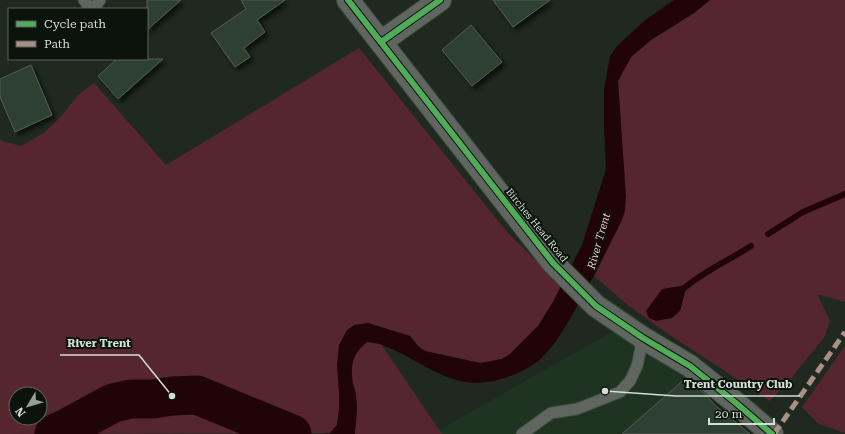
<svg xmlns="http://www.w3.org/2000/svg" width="845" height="434" font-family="'Roboto Serif',serif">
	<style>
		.built { fill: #1e3421 }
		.green { fill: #56262e; fill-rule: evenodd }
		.water { fill: #210408 }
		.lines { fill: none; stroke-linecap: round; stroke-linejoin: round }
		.stream { stroke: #210408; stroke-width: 6 }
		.river { stroke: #210408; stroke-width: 39 }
		.building { fill: #2f4132; stroke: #535c54; filter: url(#shadow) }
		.lane-casing { stroke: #3d463e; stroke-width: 13 }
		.street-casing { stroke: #3d463e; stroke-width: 24 }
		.secondary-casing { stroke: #3d463e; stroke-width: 24 }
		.lane { stroke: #5f655f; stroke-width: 11 }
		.street { stroke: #5f655f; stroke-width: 22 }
		.secondary { stroke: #5f655f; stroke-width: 22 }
		.quiet { stroke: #ac8f84; stroke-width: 5; stroke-dasharray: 10 5; stroke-linecap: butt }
		.cycleway-casing { stroke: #0b130c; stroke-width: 8 }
		.cycleway { stroke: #51ab58; stroke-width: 6 }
		.labels { text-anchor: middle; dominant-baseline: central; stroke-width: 4; stroke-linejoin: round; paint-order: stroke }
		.street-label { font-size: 10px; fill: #d3ded4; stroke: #0b130c }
		.water-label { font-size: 11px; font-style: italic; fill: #feb5bf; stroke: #0b130c }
		.leader { fill: none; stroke: #d3ded4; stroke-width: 1.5 }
		.callout-dot { fill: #d3ded4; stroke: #0b130c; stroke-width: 1.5 }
		.callout-label { font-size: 11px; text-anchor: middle; font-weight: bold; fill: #d3ded4; stroke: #0b130c; stroke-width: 4; stroke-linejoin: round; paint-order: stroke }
	</style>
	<defs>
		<filter id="shadow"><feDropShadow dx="3.5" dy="3.5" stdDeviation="2" flood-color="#0009"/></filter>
	</defs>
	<rect width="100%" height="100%" fill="#1f2920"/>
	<!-- built -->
	<path class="built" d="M 615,330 L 689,376 L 716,406 L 750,434 L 442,434 L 439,430 Z"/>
	<!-- green -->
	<g class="green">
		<path d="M 710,0 L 845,0 L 845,302 L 817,294 L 830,321 L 824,338 L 803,363 L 791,379 L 770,401 L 667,333 L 629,306 L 594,276 L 601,263 L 621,124 L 618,81 L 631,57 L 651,40 L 694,13 Z"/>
		<path d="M 359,48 L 508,233 L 561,286 L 553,302 L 538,326 L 510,354 L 502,359 L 480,363 L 425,351 L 419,347 L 410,336 L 368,323 L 354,325 L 339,393 L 339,410 L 337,425 L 330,433 L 0,434 L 0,139 L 2,141 L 21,146 L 45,132 L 63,114 L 78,95 L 94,83 L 166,165 ZM 16,394 L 40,394 L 40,418 L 16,418 Z"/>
		<path d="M 367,342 L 381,344 L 442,434 L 355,434 L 355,431 C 356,420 358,408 356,396 C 356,392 354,388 353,384 C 350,366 352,354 367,342 Z"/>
		<path d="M 845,346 L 845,433 L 819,424 L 802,407 Z"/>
	</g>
	<!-- water -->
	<g class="water">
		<path d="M 674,0 L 710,0 L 694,13 L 651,40 L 631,57 L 618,81 L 626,196 C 625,202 626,209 624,214 C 621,224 614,235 610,244 C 600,264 590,284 579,303 C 568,322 554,349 537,362 C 519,375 496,383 474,383 C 439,381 414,356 382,345 C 378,343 372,343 367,342 C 352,354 350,366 353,384 C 354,388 356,392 356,397 C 358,408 356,420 355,431 L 355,434 L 322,434 L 330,433 L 337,425 L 339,410 L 339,393 L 337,365 L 339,345 L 347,330 L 354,325 L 368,323 L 410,336 L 419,347 L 425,351 L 480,363 L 502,359 L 510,354 L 538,326 L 553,302 L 582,245 L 606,169 L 604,127 L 604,90 L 610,56 L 617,46 L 644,21 Z"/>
		<path d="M 687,285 L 680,311 L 672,318 L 656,321 L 649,318 L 646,311 L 662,289 Z"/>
	</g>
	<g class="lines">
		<!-- stream -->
		<g class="stream">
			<path d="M 768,234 L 803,212 L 845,194"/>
			<path d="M 682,290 C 702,272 728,261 751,246"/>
		</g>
		<!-- river -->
		<path class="river" d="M 54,434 L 67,428 L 113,403 L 131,399 L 153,399 L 172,396 L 197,395 L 292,434"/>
	</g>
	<!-- building -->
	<g class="building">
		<path d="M 147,0 L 181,0 L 147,30 Z"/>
		<path d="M 241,0 L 285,0 L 257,20 L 265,32 L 244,48 L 250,57 L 235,67 L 211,33 L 246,9 Z"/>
		<path d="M 493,0 L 550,0 L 513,27 Z"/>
		<path d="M 471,25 L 502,62 L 472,86 L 442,50 Z"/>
		<path d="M 117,59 L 163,59 L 118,99 L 98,76 Z"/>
		<path d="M 31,65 L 52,115 L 15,132 L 0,97 L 0,79 Z"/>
		<path d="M 686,378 L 705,394 L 716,406 L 750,434 L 622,434 Z"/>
	</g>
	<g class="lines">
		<defs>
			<g id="lane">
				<path d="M 84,0 L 91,9"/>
				<path d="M 93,9 L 100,0"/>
				<path d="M 522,434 L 551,413 L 577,409 L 620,392 L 630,381 L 637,366 L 643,338"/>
			</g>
			<path id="street" d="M 381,42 L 440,0"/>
			<path id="secondary" d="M 348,0 L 553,263 L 596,306 L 643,338 L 690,366 L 736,403 L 772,434"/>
		</defs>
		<!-- lane casing -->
		<use href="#lane" class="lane-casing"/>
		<!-- street casing -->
		<use href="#street" class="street-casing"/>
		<!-- secondary casing -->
		<use href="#secondary" class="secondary-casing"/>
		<!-- lane -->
		<use href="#lane" class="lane"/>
		<!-- street -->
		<use href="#street" class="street"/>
		<!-- secondary -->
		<use href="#secondary" class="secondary"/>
		<!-- quiet -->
		<path class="quiet" d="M 774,434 L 845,332"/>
		<defs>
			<g id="cycleway">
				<path d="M 348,0 L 553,263 L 596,306 L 643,338 L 690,366 L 736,403 L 772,434"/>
				<path d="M 381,42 L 440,0"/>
			</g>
		</defs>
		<!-- cycleway casing -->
		<use href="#cycleway" class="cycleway-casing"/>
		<!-- cycleway -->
		<use href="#cycleway" class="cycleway"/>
	</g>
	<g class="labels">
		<!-- street labels -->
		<g class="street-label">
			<text transform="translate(537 225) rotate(51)">Birches Head Road</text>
		</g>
		<!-- water labels -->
		<g class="water-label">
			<text transform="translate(599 241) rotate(-74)">River Trent</text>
		</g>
	</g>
	<!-- callouts -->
	<path class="leader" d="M172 396L139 355H60M605 391L676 396H800"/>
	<g class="callout-dot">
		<circle cx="172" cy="396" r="4"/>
		<circle cx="605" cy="391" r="4"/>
	</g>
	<g class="callout-label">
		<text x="99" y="347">River Trent</text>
		<text x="738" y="388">Trent Country Club</text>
	</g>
	<!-- legend -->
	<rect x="8" y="8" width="140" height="52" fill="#0b130c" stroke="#5b645c"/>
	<rect x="16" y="21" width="20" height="6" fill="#51ab58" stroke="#5b645c"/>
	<text x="44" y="28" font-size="12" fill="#d3ded4">Cycle path</text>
	<rect x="16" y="41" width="20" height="6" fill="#ac8f84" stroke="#5b645c"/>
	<text x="44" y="48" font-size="12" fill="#d3ded4">Path</text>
	<!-- north arrow -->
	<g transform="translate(28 406) rotate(232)"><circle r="19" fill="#0b130c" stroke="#5b645c"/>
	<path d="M0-3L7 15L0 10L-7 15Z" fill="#949f95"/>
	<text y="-6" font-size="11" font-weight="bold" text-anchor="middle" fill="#d3ded4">N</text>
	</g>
	<!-- scale -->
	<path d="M709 418v6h65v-6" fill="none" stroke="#d3ded4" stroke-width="2"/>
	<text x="715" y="418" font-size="12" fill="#d3ded4" stroke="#0b130c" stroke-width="3" paint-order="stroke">20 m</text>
</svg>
